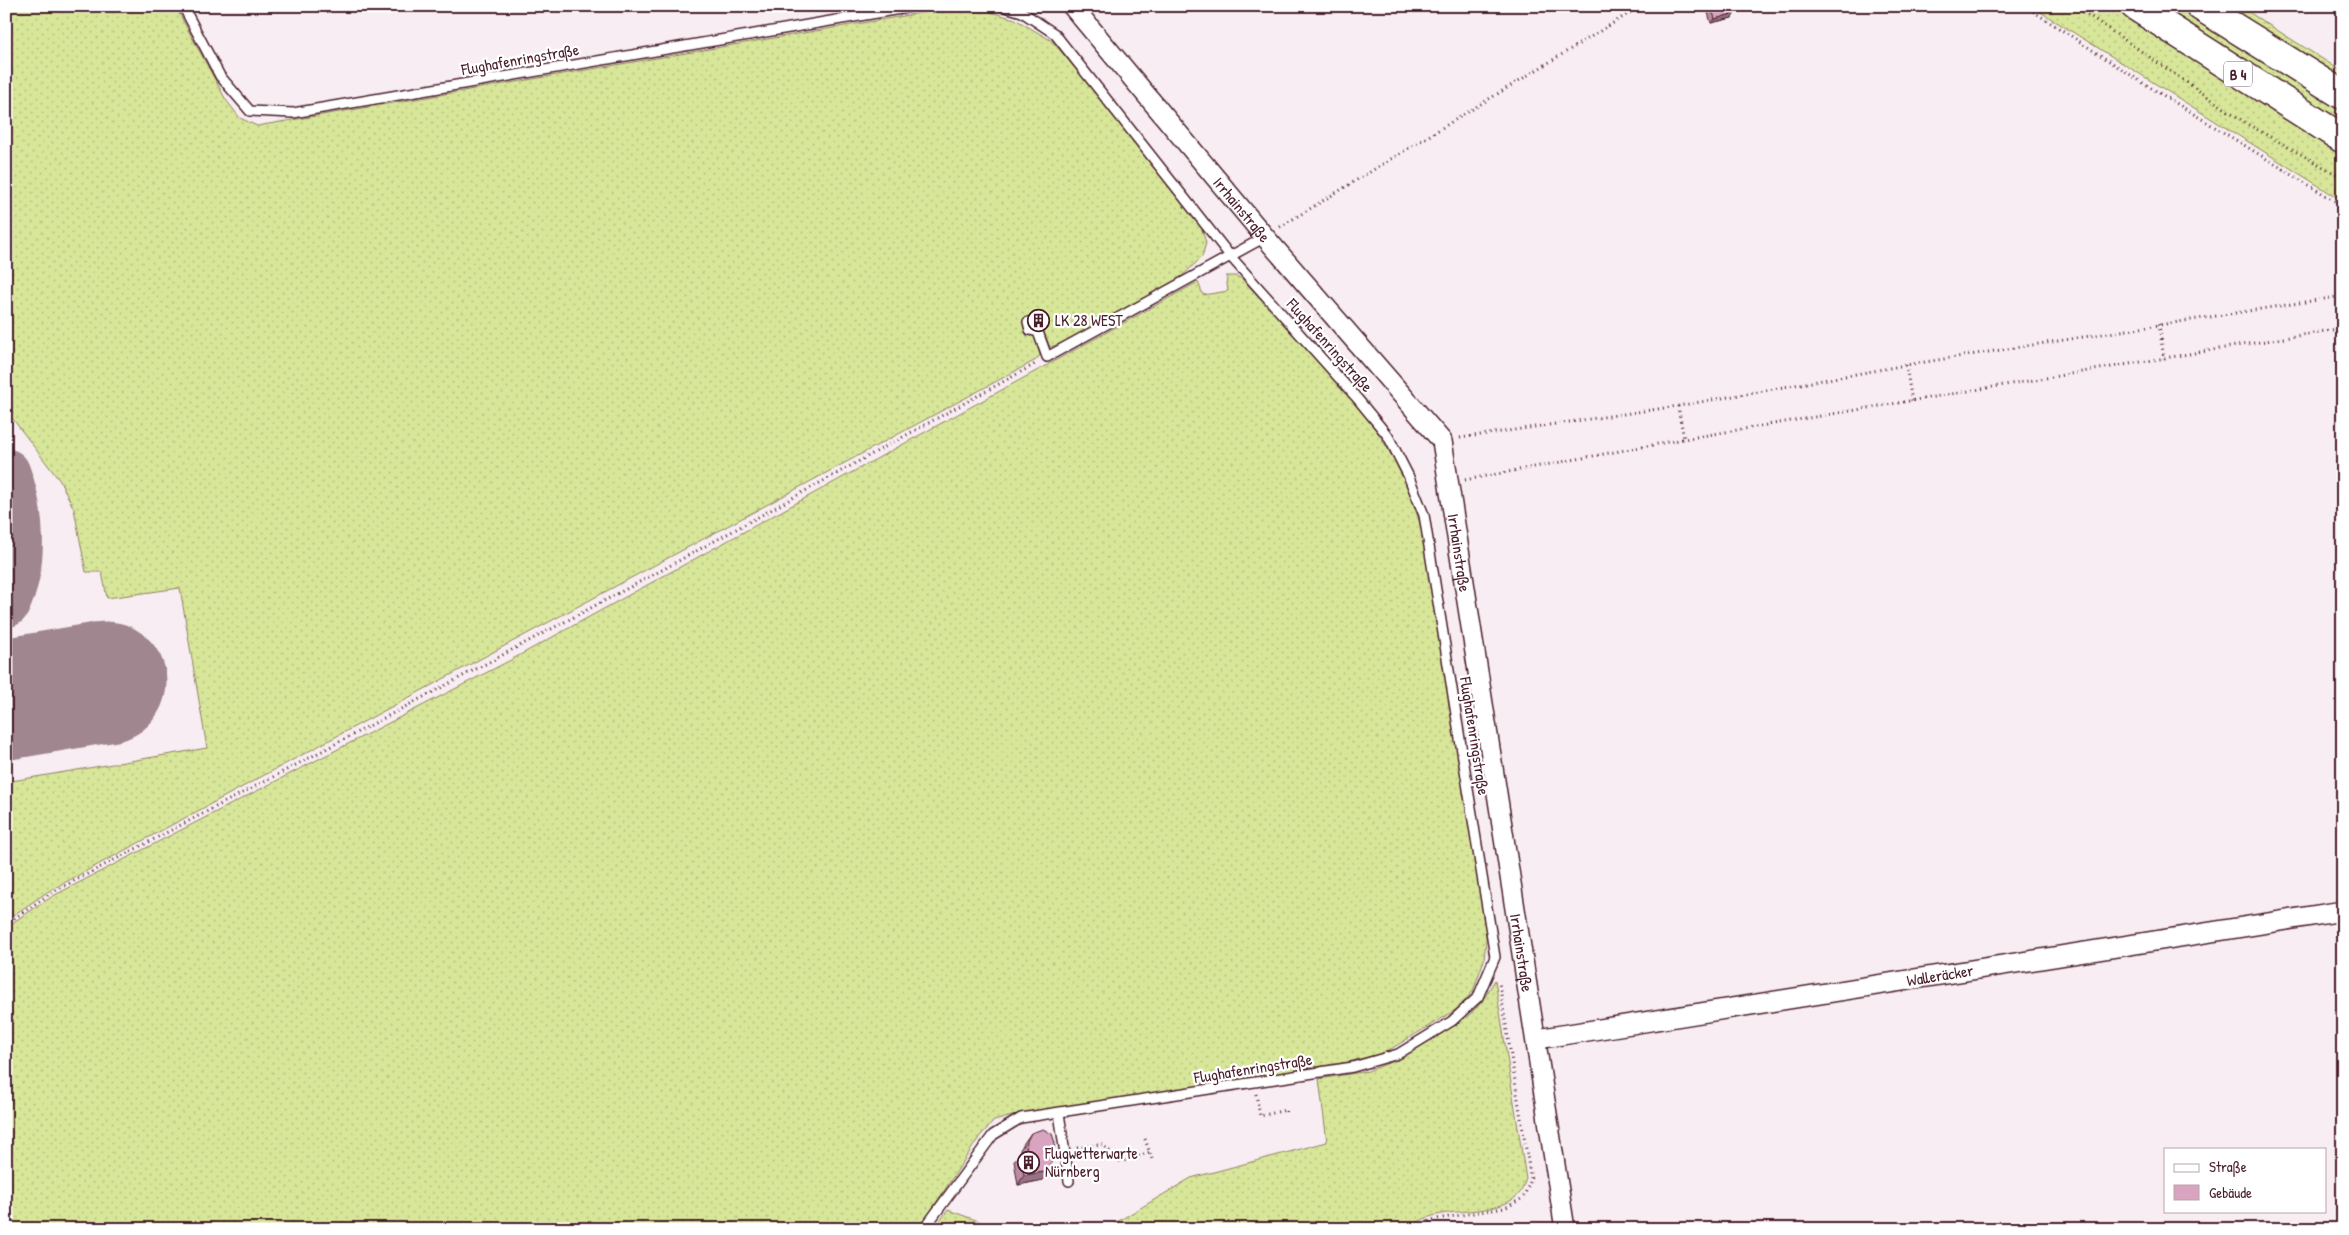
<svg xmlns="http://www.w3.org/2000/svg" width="2349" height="1235" font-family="'Patrick Hand',sans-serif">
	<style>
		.grass { fill: url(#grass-dots); stroke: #908262 }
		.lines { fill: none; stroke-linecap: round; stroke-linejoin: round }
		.taxiway { stroke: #a0868e; stroke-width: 49 }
		.runway { stroke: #a0868e; stroke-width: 121 }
		.service-casing { stroke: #4a1f2b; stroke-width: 12 }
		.minor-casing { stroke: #4a1f2b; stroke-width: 22 }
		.primary-casing { stroke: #4a1f2b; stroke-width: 31 }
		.path { stroke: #4a1f2b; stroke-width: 3; stroke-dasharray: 1 4; stroke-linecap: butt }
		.service { stroke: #fff; stroke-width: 9 }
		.minor { stroke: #fff; stroke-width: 19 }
		.primary { stroke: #fff; stroke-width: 28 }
		.wall { fill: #ba8da4; stroke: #4a1f2b }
		.shaded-wall { fill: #977386; stroke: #4a1f2b }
		.building { fill: #d8a4bf; stroke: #4a1f2b }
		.labels { text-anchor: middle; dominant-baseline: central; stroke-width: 4.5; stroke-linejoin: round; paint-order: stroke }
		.shield { fill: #fff; stroke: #80626b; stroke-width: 1 }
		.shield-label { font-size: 15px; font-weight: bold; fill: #4a1f2b }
		.street-label { font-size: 16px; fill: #4a1f2b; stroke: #fff }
		.poi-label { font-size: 16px; fill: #4a1f2b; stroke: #fff; text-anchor: start }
	</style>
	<defs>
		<pattern id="grass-dots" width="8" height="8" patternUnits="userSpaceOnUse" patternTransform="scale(1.25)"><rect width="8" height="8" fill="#d7e699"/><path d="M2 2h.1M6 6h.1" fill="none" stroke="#bac584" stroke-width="1.8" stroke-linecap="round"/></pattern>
	</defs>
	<rect width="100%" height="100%" fill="#f7edf2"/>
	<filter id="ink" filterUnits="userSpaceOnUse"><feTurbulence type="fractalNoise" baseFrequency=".02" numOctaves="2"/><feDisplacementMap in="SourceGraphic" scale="10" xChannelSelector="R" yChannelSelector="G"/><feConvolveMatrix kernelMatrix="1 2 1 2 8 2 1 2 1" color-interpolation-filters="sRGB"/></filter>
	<g filter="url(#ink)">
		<!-- grass -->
		<g class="grass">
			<path d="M 6,6 L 175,6 L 226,100 L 240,118 L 257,126 L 927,12 L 987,11 L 1015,19 L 1052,41 L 1163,171 L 1202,229 L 1206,243 L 1202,257 L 1178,280 L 1069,341 L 1050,347 L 1042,327 L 1045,324 L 1045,316 L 1023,319 L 1027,336 L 1034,335 L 1040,355 L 1036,360 L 49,891 L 6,920 L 6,782 L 207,748 L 180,588 L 107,598 L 102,572 L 86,572 L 74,509 L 60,481 L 6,410 Z"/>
			<path d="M 2031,6 L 2117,6 L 2182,50 L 2343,149 L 2343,201 Z"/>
			<path d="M 2154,6 L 2185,6 L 2343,106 L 2343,125 Z"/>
			<path d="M 2221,6 L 2239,6 L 2343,72 L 2343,83 Z"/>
			<path d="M 1226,276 L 1236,276 L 1242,279 C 1292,332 1361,396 1394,460 C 1406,482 1414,504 1421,527 L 1487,930 L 1484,960 L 1473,991 L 1459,1008 L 1384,1053 L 1348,1062 L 1016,1115 L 994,1121 L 980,1136 L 919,1229 L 6,1229 L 6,927 L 53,896 L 509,661 L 1198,282 L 1203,295 L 1228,291 Z"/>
			<path d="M 1495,980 L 1526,1179 C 1524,1184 1522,1192 1517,1196 C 1493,1218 1447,1205 1418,1222 L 1416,1229 L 1105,1229 L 1191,1178 L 1327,1142 L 1319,1079 L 1368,1071 L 1399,1059 L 1468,1016 L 1482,1002 Z"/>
			<path d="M 948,1210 L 1001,1229 L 934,1229 Z"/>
		</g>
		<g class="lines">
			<!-- taxiway -->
			<path class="taxiway" d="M 6,473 C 21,513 24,564 6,603"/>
			<!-- runway -->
			<path class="runway" d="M 6,699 L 106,682"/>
			<defs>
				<g id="service">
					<path d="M 183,6 L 220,76 L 250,111 L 293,113 L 918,6"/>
					<path d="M 1028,322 L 1030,330 L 1038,332 L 1047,357 L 1265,237"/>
					<path d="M 1059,1113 L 1069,1181"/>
					<path d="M 924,1229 L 993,1135 L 1021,1118 L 1353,1067 L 1398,1054 L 1452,1021 L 1478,997 L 1495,957 L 1424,515 L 1408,475 L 1388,436 L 1356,397 L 1231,257 L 1055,34 L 1022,12 L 1002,6"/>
				</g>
				<g id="minor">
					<path id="s1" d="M 1072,6 L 1265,237 L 1442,441 L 1565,1229"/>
					<path id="s2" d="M 1537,1039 L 2343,911"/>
				</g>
				<g id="primary">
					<path d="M 2135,6 L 2343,139"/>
					<path d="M 2200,6 L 2343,95"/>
				</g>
			</defs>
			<!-- service casing -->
			<use href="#service" class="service-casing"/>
			<!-- minor casing -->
			<use href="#minor" class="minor-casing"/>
			<!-- primary casing -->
			<use href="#primary" class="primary-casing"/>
			<!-- path -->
			<g class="path">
				<path d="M 2025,6 L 2140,81 L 2343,206"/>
				<path d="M 2075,6 L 2249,125 L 2343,178"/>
				<path d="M 1280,227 L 1641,6"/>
				<path d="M 2159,324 L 2164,359"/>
				<path d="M 1906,365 L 1912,402"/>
				<path d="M 1678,406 L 1684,439"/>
				<path d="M 1460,438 L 1678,406 L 1906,365 L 2343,296"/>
				<path d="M 1465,480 L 1684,439 L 2343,328"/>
				<path d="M 6,924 L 51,893 L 292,767 L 662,570 L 1037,363"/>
				<path d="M 1256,1094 L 1260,1116 L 1286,1110 L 1286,1114"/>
				<path d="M 1145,1139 L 1152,1159"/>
				<path d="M 1077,1148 L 1102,1144 L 1121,1162 L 1150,1152"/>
				<path d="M 1422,1229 L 1430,1220 L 1505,1208 L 1523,1198 L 1531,1180 L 1499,982"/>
			</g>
			<!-- service -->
			<use href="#service" class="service"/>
			<!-- minor -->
			<use href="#minor" class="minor"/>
			<!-- primary -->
			<use href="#primary" class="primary"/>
		</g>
		<!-- wall -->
		<g class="wall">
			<path d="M 1706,6 L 1733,6 L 1732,18 L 1711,23 Z"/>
			<path d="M 1031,1133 L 1050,1171 L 1043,1180 L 1018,1185 L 1014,1161 L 1020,1153 L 1020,1150 L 1024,1143 Z"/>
		</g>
		<!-- shaded-wall -->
		<g class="shaded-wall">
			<path d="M 1735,13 L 1732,18 L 1711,23 L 1715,19 Z"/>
			<path d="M 1050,1171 L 1043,1180 L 1018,1185 L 1024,1175 Z"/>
		</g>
		<!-- building -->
		<g class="building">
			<path d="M 1711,6 L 1733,6 L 1735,13 L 1715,19 Z"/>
			<path d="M 1043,1129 L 1052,1134 L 1055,1143 L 1050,1171 L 1024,1175 L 1020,1152 L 1026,1151 L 1027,1141 L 1031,1133 Z"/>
		</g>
	</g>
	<!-- icons -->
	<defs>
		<symbol id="building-ring" viewBox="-11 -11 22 22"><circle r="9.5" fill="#fff" stroke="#4a1f2b" stroke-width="1.5"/><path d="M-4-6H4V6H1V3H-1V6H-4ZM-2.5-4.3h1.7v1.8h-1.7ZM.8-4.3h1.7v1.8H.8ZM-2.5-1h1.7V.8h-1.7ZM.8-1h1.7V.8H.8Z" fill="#4a1f2b"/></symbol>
	</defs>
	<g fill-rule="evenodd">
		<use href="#building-ring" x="1026" y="308" width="25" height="25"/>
		<use href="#building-ring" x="1016" y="1150" width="25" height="25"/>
	</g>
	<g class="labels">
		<!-- shield labels -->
		<rect class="shield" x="2224" y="61.5" width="28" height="25" rx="4"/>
		<g class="shield-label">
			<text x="2238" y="74">B 4</text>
		</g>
		<!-- street labels -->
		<g class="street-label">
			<text transform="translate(520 59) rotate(-10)">Flughafenringstraße</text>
			<text stroke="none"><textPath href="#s1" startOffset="265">Irrhainstraße</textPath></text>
			<text transform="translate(1330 345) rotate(48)">Flughafenringstraße</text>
			<text stroke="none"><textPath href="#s1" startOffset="684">Irrhainstraße</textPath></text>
			<text transform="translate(1475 736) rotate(81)">Flughafenringstraße</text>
			<text stroke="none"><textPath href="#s1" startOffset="1089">Irrhainstraße</textPath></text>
			<text stroke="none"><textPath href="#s2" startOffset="408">Walleräcker</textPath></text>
			<text transform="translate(1253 1068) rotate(-9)">Flughafenringstraße</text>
		</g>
		<!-- poi labels -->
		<g class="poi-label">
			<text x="1055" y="320">LK 28 WEST</text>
			<text x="1045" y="1153">Flugwetterwarte<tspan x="1045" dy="18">Nürnberg</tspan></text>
		</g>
	</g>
	<!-- margin -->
	<rect width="2349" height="1235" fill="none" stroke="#fff" stroke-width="25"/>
	<rect x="12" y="12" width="2324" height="1210" fill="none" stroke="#4a1f2b" stroke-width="2" filter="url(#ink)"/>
	<!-- legend -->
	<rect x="2164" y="1148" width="162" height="65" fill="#ffffff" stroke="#b7a5aa"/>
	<rect x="2174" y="1164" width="25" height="8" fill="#ffffff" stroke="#b7a5aa"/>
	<text x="2209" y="1172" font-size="15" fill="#4a1f2b">Straße</text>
	<rect x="2174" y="1185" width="25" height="15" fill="#d8a4bf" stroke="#b7a5aa"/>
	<text x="2209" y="1198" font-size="15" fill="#4a1f2b">Gebäude</text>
</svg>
